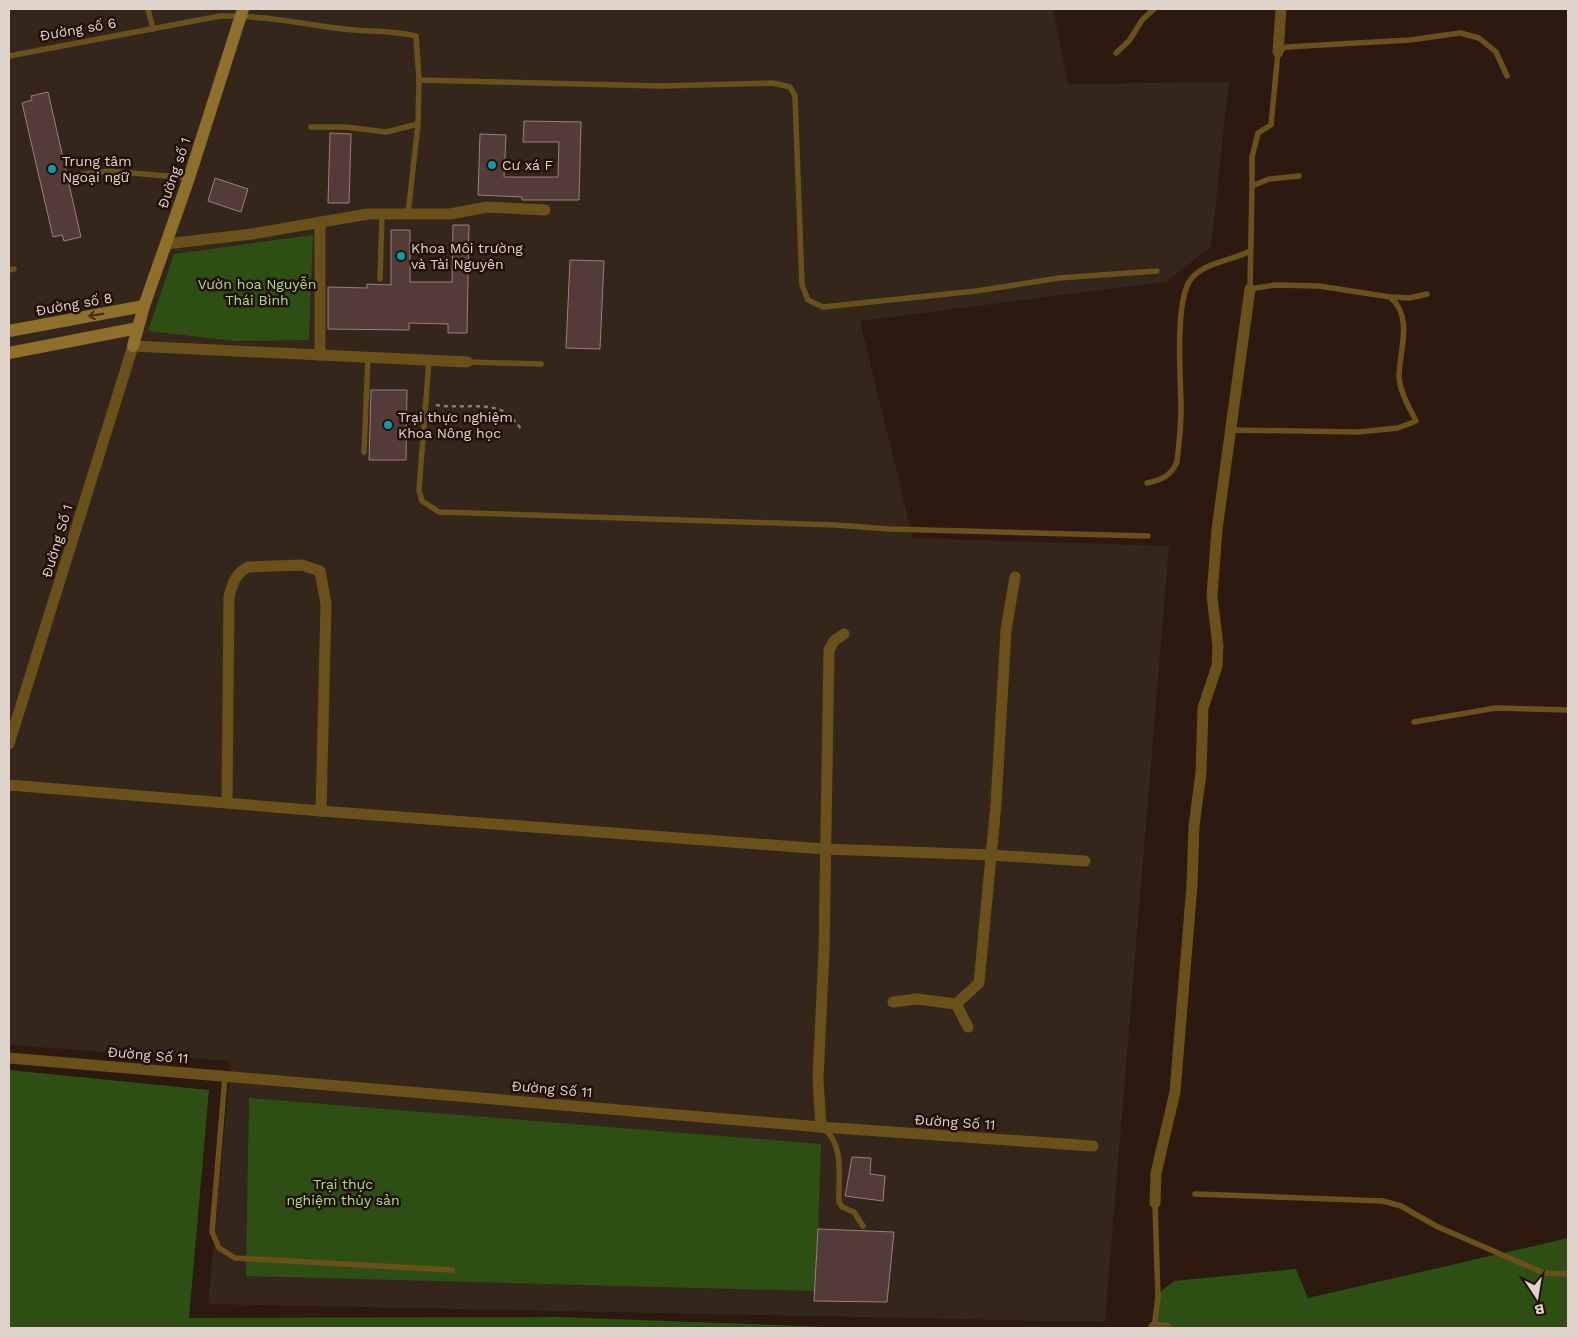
<svg xmlns="http://www.w3.org/2000/svg" width="1577" height="1337" font-family="'Work Sans',sans-serif">
	<style>
		.education { fill: #34261b }
		.green { fill: #2e4f14 }
		.building { fill: #533b39; stroke: #9b7f7c }
		.lines { fill: none; stroke-linecap: round; stroke-linejoin: round }
		.path { stroke: #8d7d75; stroke-width: 2.5; stroke-dasharray: 4 4; stroke-linecap: butt }
		.lane { stroke: #6a511c; stroke-width: 5.5 }
		.street { stroke: #6a511c; stroke-width: 11 }
		.secondary { stroke: #8f6f2c; stroke-width: 12 }
		.oneway { stroke: #432c11 }
		.culture-dot { fill: #0f9aa8; stroke: #221006; stroke-width: 2 }
		.labels { text-anchor: middle; dominant-baseline: central; stroke-width: 5; stroke-linejoin: round; paint-order: stroke }
		.street-label { font-size: 14px; fill: #e0d3cc; stroke: #221006 }
		.poi-label { font-size: 14px; fill: #e0d3cc; stroke: #221006; text-anchor: start }
		.park-label { font-size: 14px; fill: #a6e07f; stroke: #221006 }
	</style>
	<rect width="100%" height="100%" fill="#2c190f"/>
	<!-- education -->
	<path class="education" d="M 9,9 L 1053,9 L 1068,84 L 1229,82 L 1211,247 L 1166,282 L 860,321 L 913,538 L 1169,546 L 1105,1322 L 208,1304 L 231,1061 L 9,1045 Z"/>
	<!-- green -->
	<g class="green">
		<path d="M 313,235 L 309,340 L 234,341 L 148,331 L 174,254 Z"/>
		<path d="M 9,1070 L 209,1090 L 189,1318 L 558,1317 L 856,1328 L 9,1328 Z"/>
		<path d="M 249,1098 L 821,1144 L 816,1291 L 246,1276 Z"/>
		<path d="M 1568,1238 L 1568,1328 L 1153,1328 L 1155,1296 L 1174,1281 L 1296,1269 L 1308,1298 Z"/>
	</g>
	<!-- building -->
	<g class="building">
		<path d="M 48,92 L 81,237 L 64,241 L 62,235 L 53,237 L 22,103 L 32,100 L 31,96 Z"/>
		<path d="M 524,121 L 581,122 L 579,200 L 522,200 L 522,197 L 478,195 L 480,134 L 506,135 L 504,177 L 558,177 L 559,142 L 523,142 Z"/>
		<path d="M 330,133 L 351,134 L 349,203 L 328,203 Z"/>
		<path d="M 215,178 L 248,189 L 241,212 L 208,201 Z"/>
		<path d="M 453,225 L 469,225 L 467,333 L 448,333 L 448,324 L 409,323 L 409,330 L 328,329 L 328,287 L 367,288 L 367,284 L 391,285 L 391,230 L 410,230 L 410,282 L 452,282 Z"/>
		<path d="M 570,260 L 604,261 L 600,349 L 566,348 Z"/>
		<path d="M 371,390 L 407,390 L 406,460 L 369,460 Z"/>
		<path d="M 852,1157 L 871,1158 L 870,1174 L 885,1176 L 883,1201 L 845,1196 Z"/>
		<path d="M 818,1229 L 894,1232 L 887,1302 L 814,1301 Z"/>
	</g>
	<g class="lines">
		<!-- path -->
		<path class="path" d="M 436,405 C 457,409 482,402 503,411 C 510,414 517,424 522,430"/>
		<!-- lane -->
		<g class="lane">
			<path d="M 148,9 L 153,29"/>
			<path d="M 1116,53 L 1129,41 L 1142,20 L 1154,9"/>
			<path d="M 9,56 L 220,16 C 262,15 302,24 343,29 C 367,32 392,30 416,36 L 419,80 L 661,86 L 773,83 L 790,87 L 795,96 L 802,285 L 808,300 L 823,307 L 976,291 L 1059,278 L 1157,271"/>
			<path d="M 418,124 L 419,80"/>
			<path d="M 311,127 L 345,127 L 386,132 L 418,124 L 408,214"/>
			<path d="M 75,175 L 109,171 L 189,178"/>
			<path d="M 1252,186 L 1252,157 L 1258,133 L 1271,125 L 1278,52 L 1286,47 L 1410,40 L 1460,33 L 1479,38 L 1496,52 L 1507,76"/>
			<path d="M 9,270 L 14,269"/>
			<path d="M 380,279 L 382,214"/>
			<path d="M 1390,297 L 1410,298 L 1427,294"/>
			<path d="M 429,360 L 419,490 L 422,501 L 439,512 L 835,525 L 889,529 L 1148,536"/>
			<path d="M 467,362 L 541,364"/>
			<path d="M 1231,430 L 1358,432 L 1398,428 L 1416,421 C 1409,407 1400,392 1399,377 C 1399,351 1414,317 1390,297 L 1319,286 L 1275,285 L 1250,289 L 1252,186 L 1269,179 L 1299,176"/>
			<path d="M 364,452 L 368,357"/>
			<path d="M 1147,483 C 1161,480 1171,476 1177,462 C 1179,444 1181,426 1181,408 C 1181,380 1174,301 1191,279 C 1204,262 1232,261 1250,251"/>
			<path d="M 1414,722 L 1496,708 L 1568,710"/>
			<path d="M 225,1077 L 212,1232 L 219,1248 L 235,1258 L 452,1270"/>
			<path d="M 824,1129 C 845,1145 838,1179 839,1202 L 842,1207 L 854,1212 L 863,1226"/>
			<path d="M 1195,1194 L 1383,1201 L 1401,1206 L 1436,1226 L 1544,1273 L 1568,1274"/>
			<path d="M 1154,1328 L 1158,1298 L 1155,1203"/>
		</g>
		<!-- street -->
		<g class="street">
			<path d="M 1278,52 L 1281,9"/>
			<path d="M 320,222 L 320,355"/>
			<path d="M 166,244 L 252,234 L 368,214 L 450,214 L 487,207 L 545,210"/>
			<path d="M 9,744 L 133,346 L 467,362"/>
			<path d="M 9,785 L 321,811 L 824,849 L 992,855 L 1085,861"/>
			<path d="M 227,803 L 229,596 C 233,583 235,574 248,567 L 302,565 L 320,571 L 326,604 L 321,811"/>
			<path d="M 893,1002 L 917,999 L 956,1004"/>
			<path d="M 968,1027 L 956,1004 L 979,983 L 996,804 L 1006,630 L 1015,577"/>
			<path d="M 9,1058 L 821,1127 L 1093,1146"/>
			<path d="M 821,1127 L 818,1079 L 824,951 L 829,650 L 834,641 L 844,634"/>
			<path d="M 1155,1203 L 1156,1173 L 1175,1092 L 1192,885 L 1194,826 L 1201,773 L 1203,708 L 1217,666 L 1218,646 L 1212,596 L 1217,529 L 1250,289"/>
			<path d="M 1154,1327 L 1166,1328"/>
		</g>
		<!-- secondary -->
		<g class="secondary">
			<path d="M 9,331 L 144,306"/>
			<path d="M 133,346 L 144,306 L 189,178 L 243,9"/>
			<path d="M 9,353 L 138,328"/>
		</g>
	</g>
	<!-- one-way arrows -->
	<defs><path id="oneway-shaft" d="M-6 0H5M1.5-3L5.5 0L1.5 3" fill="none" stroke-width="1.6" stroke-linecap="round" stroke-linejoin="round" transform="scale(1.25)"/></defs>
	<use class="oneway" href="#oneway-shaft" transform="translate(96 315) rotate(170)"/>
	<!-- markers -->
	<g class="culture-dot">
		<circle cx="492" cy="165" r="5"/>
		<circle cx="52" cy="169" r="5"/>
		<circle cx="401" cy="256" r="5"/>
		<circle cx="388" cy="425" r="5"/>
	</g>
	<g class="labels">
		<!-- street labels -->
		<g class="street-label">
			<text transform="translate(78 29) rotate(-10)">Đường số 6</text>
			<text transform="translate(174 173) rotate(-71)">Đường số 1</text>
			<text transform="translate(74 304) rotate(-10)">Đường số 8</text>
			<text transform="translate(57 541) rotate(-73)">Đường Số 1</text>
			<text transform="translate(148 1055) rotate(5)">Đường Số 11</text>
			<text transform="translate(552 1089) rotate(5)">Đường Số 11</text>
			<text transform="translate(955 1122) rotate(4)">Đường Số 11</text>
		</g>
		<!-- poi labels -->
		<g class="poi-label">
			<text x="62" y="161">Trung tâm<tspan x="62" dy="16">Ngoại ngữ</tspan></text>
			<text x="502" y="165">Cư xá F</text>
			<text x="411" y="248">Khoa Môi trường<tspan x="411" dy="16">và Tài Nguyên</tspan></text>
			<text x="398" y="417">Trại thực nghiệm<tspan x="398" dy="16">Khoa Nông học</tspan></text>
		</g>
		<!-- park labels -->
		<g class="park-label">
			<text x="257" y="284">Vườn hoa Nguyễn<tspan x="257" dy="16">Thái Bình</tspan></text>
			<text x="343" y="1184">Trại thực<tspan x="343" dy="16">nghiệm thủy sản</tspan></text>
		</g>
	</g>
	<!-- border -->
	<rect width="1577" height="1337" fill="none" stroke="#e0d3cc" stroke-width="20"/>
	<!-- north arrow -->
	<g transform="translate(1537 1297) rotate(168)" stroke="#221006" stroke-width="4" paint-order="stroke">
	<path d="M0-4L9 19L0 12L-9 19Z" fill="#e0d3cc"/>
	<text y="-8" font-size="14" font-weight="bold" text-anchor="middle" fill="#e0d3cc">B</text>
	</g>
</svg>
